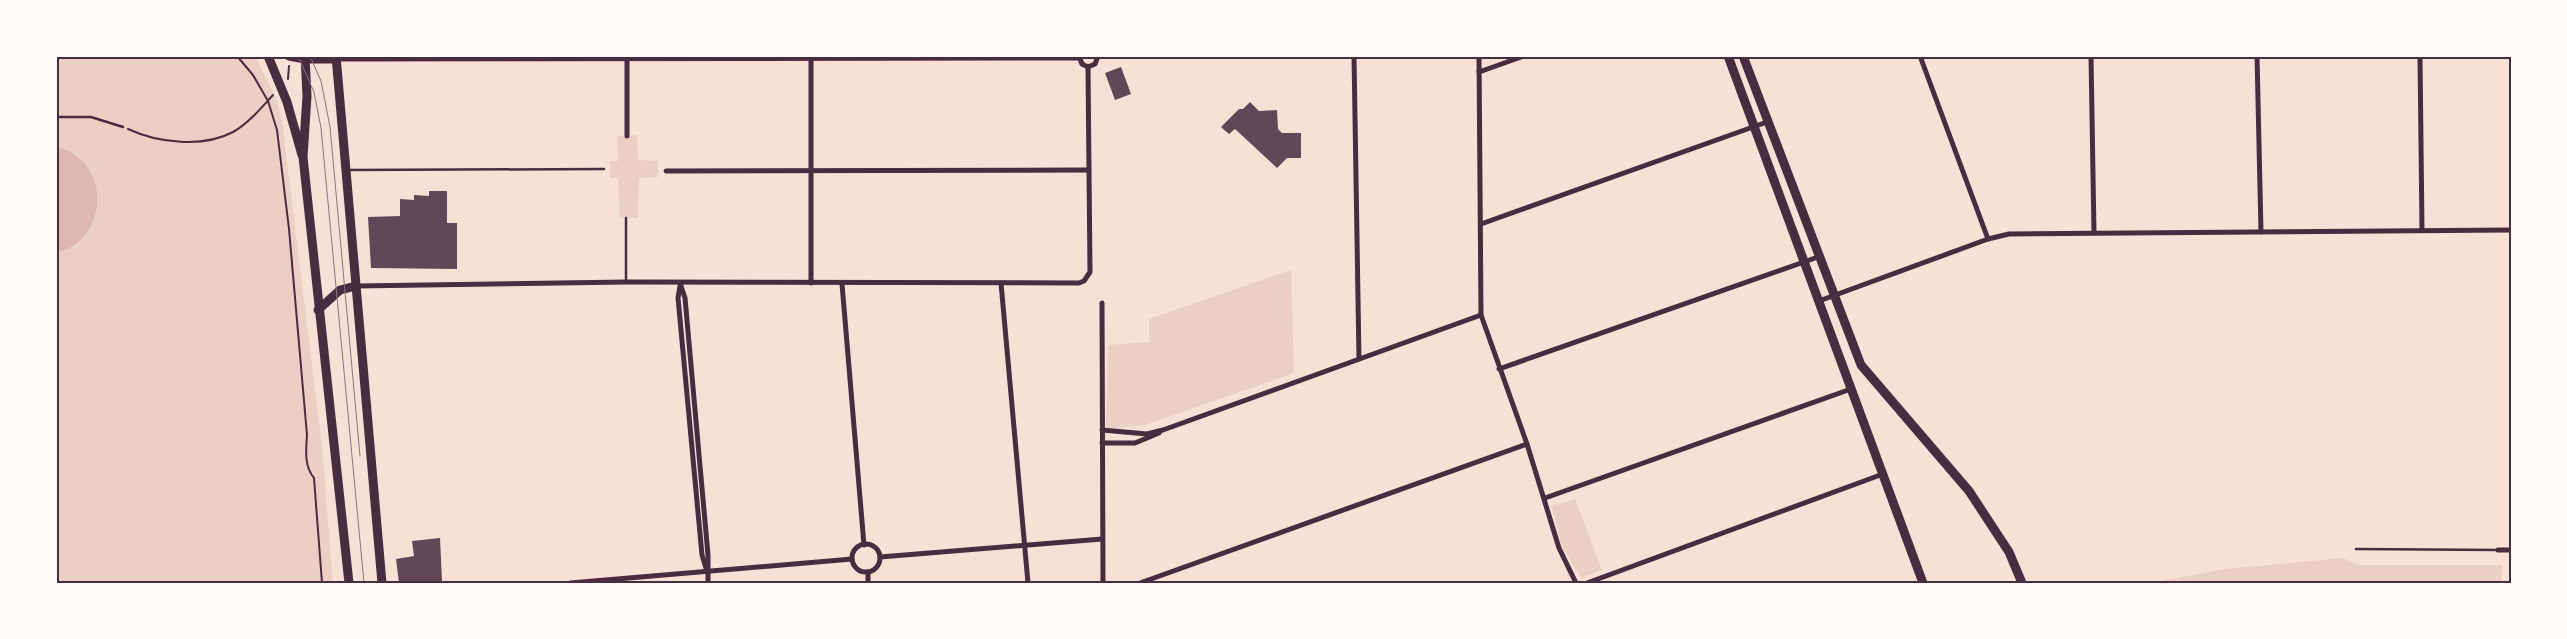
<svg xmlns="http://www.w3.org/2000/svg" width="2567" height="639" font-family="Manrope,sans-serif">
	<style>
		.green { fill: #ebcfc5 }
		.water { fill: #dcb8b0 }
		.building { fill: #644757 }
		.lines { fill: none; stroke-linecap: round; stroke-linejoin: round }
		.path { stroke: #4a2c40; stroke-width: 2 }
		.service { stroke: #4a2c40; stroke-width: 2.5 }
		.minor { stroke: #4a2c40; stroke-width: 5 }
		.primary { stroke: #4a2c40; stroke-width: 9 }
		.trunk { stroke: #4a2c40; stroke-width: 9 }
		.tram { stroke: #8f747c; stroke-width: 1 }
		.neatline { fill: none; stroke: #4a2c40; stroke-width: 2 }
	</style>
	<rect width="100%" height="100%" fill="#f7e1d7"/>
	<!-- green -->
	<g class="green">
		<path d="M 56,56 L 256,58 L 276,98 L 282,121 L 322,446 L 333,583 L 56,583 Z"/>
		<path d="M 637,135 L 638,160 L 658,161 L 658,177 L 639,178 L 638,218 L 620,218 L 618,178 L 610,178 L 610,161 L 618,161 L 617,136 Z"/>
		<path d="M 1291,270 L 1294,373 L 1145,425 L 1106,429 L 1108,345 L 1149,342 L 1149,319 Z"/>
		<path d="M 1575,499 L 1602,570 L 1581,578 L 1562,547 L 1552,507 L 1556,503 L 1558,505 Z"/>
		<path d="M 2343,558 L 2359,565 L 2502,565 L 2502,583 L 2150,583 L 2225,569 Z"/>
	</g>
	<!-- water -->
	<path class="water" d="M 56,147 C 112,159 110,240 56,253 Z"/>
	<!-- building -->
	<g class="building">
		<path d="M 1121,67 L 1131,94 L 1115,100 L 1105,73 Z"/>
		<path d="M 1250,102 L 1259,111 L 1277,110 L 1278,129 L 1282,133 L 1301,133 L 1301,158 L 1287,158 L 1277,168 L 1235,129 L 1229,134 L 1221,127 L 1239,109 L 1243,109 Z"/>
		<path d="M 429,191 L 447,191 L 447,223 L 457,223 L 457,269 L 371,268 L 368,217 L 400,216 L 400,199 L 414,200 L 414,195 L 429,196 Z"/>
		<path d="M 440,538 L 442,581 L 399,583 L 396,559 L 414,556 L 412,541 Z"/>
	</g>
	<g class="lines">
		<!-- path -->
		<g class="path">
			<path d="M 237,56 L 253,75 L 268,101 L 277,130 L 289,229 L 307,435 C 306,450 304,466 314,478 L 322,583"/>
			<path d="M 288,79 L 289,66"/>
			<path d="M 128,129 C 158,143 203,148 233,132 C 248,124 262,107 273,95"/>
		</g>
		<!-- service -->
		<g class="service">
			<path d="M 56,117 L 91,117 L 123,127"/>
			<path d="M 348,170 L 604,169"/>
			<path d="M 626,281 L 626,218"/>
			<path d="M 2356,549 L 2498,550"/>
		</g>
		<!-- minor -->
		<g class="minor">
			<path d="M 1079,56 L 1082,64 L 1088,67 L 1095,64 L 1098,56"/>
			<path d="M 1354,56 L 1359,359"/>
			<path d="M 1479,56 L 1481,315 L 1527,444 L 1559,548 L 1576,583"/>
			<path d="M 1920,56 L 1988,239"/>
			<path d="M 2091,56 L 2094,233"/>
			<path d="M 2257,56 L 2261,232"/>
			<path d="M 2420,56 L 2422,230"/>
			<path d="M 627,57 L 627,136"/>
			<path d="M 337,59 L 1079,58"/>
			<path d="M 1479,72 L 1524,56"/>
			<path d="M 666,171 L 1089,170"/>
			<path d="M 1481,224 L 1767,122"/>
			<path d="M 680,283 L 685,298 L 708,555 L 708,583"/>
			<path d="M 811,283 L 811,57"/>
			<path d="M 1001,283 L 1028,583"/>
			<path d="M 842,284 L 864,545"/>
			<path d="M 356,286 L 626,282 L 1079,283 L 1084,281 L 1090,272 L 1088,67"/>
			<path d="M 680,286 L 678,298 L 702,555 L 706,568"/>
			<path d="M 1819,301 L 1988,239 L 2009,234 L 2511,230"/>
			<path d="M 1102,303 L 1103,583"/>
			<path d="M 1499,369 L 1818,257"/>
			<path d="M 1102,430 L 1147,434 L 1163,430 L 1481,315"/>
			<path d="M 1102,443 L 1135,443 L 1159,433"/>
			<path d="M 1545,498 L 1851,389"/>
			<circle cx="866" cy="558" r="14"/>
			<path d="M 2498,550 L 2511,550"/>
			<path d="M 880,557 L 1102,539"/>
			<path d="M 868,572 L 868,583"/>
			<path d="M 570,583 L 852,559"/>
			<path d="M 1140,583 L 1527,444"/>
			<path d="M 1587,583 L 1883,474"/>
		</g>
		<!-- primary -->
		<g class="primary">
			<path d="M 268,56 L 287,102 L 302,155"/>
			<path d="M 289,56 L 305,59 L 337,59"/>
		</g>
		<!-- trunk -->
		<g class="trunk">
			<path d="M 305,56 L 307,96 L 303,157 L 349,583"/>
			<path d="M 336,56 L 382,583"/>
			<path d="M 1728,56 L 1923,583"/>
			<path d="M 1743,56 L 1861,365 L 1969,491 L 2009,552 L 2022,583"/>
			<path d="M 318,310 L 340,290 L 356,286"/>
		</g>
		<!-- tram -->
		<g class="tram">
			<path d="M 298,56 L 314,92 L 321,128 L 364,583"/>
			<path d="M 310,56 L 321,81 L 330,127 L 360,456"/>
		</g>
	</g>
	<!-- border -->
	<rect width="2567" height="639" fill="none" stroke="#fffaf5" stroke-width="115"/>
	<rect x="58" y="58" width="2452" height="524" class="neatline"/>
</svg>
